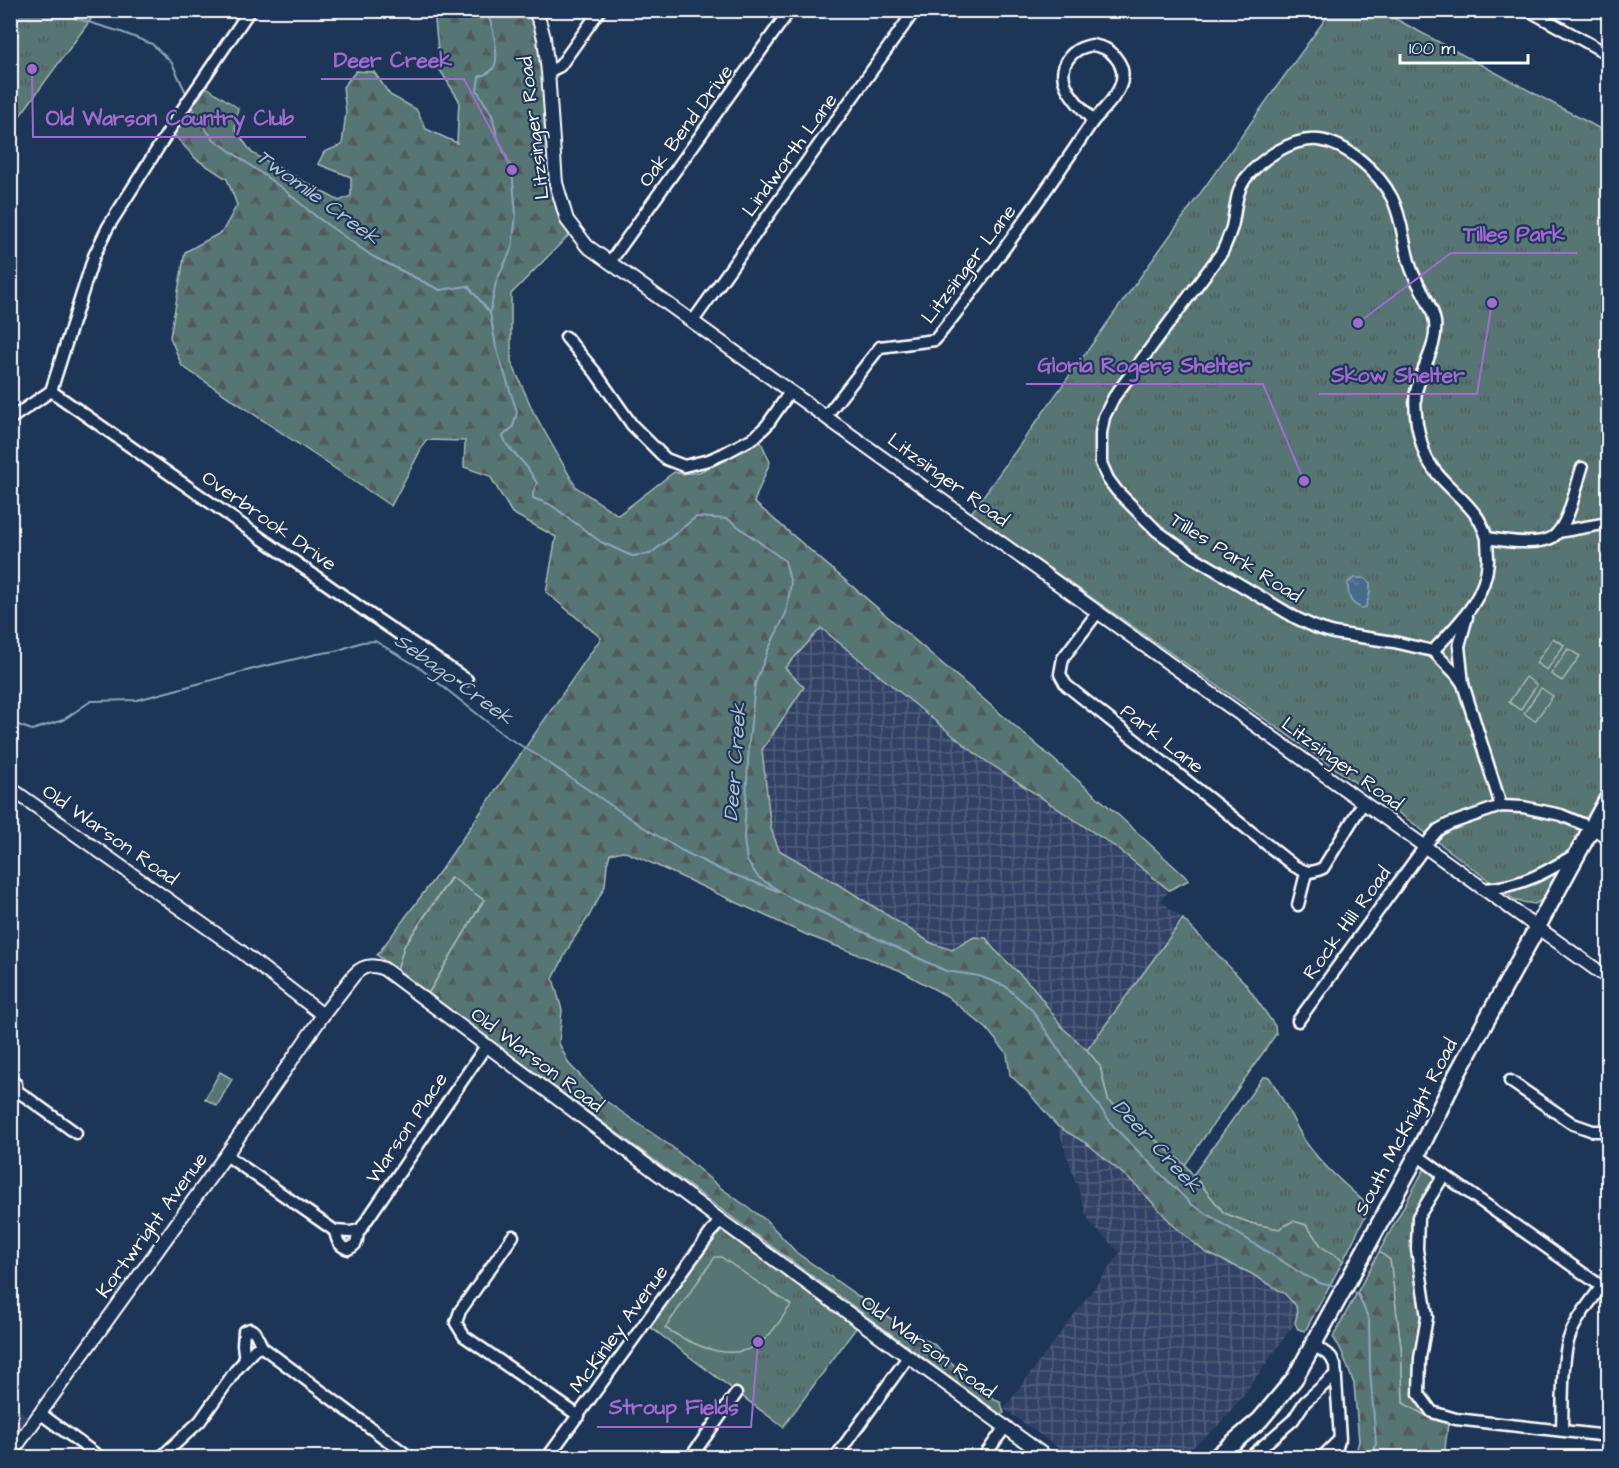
<svg xmlns="http://www.w3.org/2000/svg" width="1619" height="1468" font-family="'Architects Daughter',sans-serif">
	<style>
		.built { fill: #334366 }
		.industrial { fill: url(#industrial-grid) }
		.grass { fill: url(#grass-tufts); stroke: #aabab9; stroke-width: 1.5 }
		.forest { fill: url(#forest-firs); stroke: #aabab9; stroke-width: 1.5 }
		.garden { fill: #567473; stroke: #aabab9; stroke-width: 1.5 }
		.water { fill: url(#water-ripples); stroke: #8fa7bb; stroke-width: 1.5 }
		.lines { fill: none; stroke-linecap: round; stroke-linejoin: round }
		.stream { stroke: #8fa7bb; stroke-width: 2 }
		.minor-casing { stroke: #fff; stroke-width: 15 }
		.tertiary-casing { stroke: #fff; stroke-width: 16 }
		.secondary-casing { stroke: #fff; stroke-width: 20 }
		.minor { stroke: #1d3557; stroke-width: 10 }
		.tertiary { stroke: #1d3557; stroke-width: 12 }
		.secondary { stroke: #1d3557; stroke-width: 15 }
		.labels { text-anchor: middle; dominant-baseline: central; stroke-width: 4.5; stroke-linejoin: round; paint-order: stroke }
		.street-label { font-size: 20px; fill: #fff; stroke: #1d3557 }
		.water-label { font-size: 21px; font-style: italic; fill: #b5c4d1; stroke: #1d3557 }
		.leader { fill: none; stroke: #a36bd2; stroke-width: 2 }
		.callout-dot { fill: #a36bd2; stroke: #1d3557; stroke-width: 2 }
		.callout-label { font-size: 21px; text-anchor: middle; font-weight: bold; fill: #a36bd2; stroke: #1d3557; stroke-width: 4.5; stroke-linejoin: round; paint-order: stroke }
	</style>
	<defs>
		<pattern id="industrial-grid" width="8" height="8" patternUnits="userSpaceOnUse" patternTransform="scale(1.5)"><rect width="8" height="8" fill="#334366"/><path d="M0 4h8M4 0v8" fill="none" stroke="#525f7d"/></pattern>
		<pattern id="grass-tufts" width="24" height="20" patternUnits="userSpaceOnUse" patternTransform="scale(1.5)"><rect width="24" height="20" fill="#567473"/><path d="M3 7l-1-3M5 7V3M7 7l1-3M15 17l-1-3M17 17v-4M19 17l1-3" fill="none" stroke="#505c5c"/></pattern>
		<pattern id="forest-firs" width="22" height="20" patternUnits="userSpaceOnUse" patternTransform="scale(1.5)"><rect width="22" height="20" fill="#567473"/><path d="M5 1l3.5 6h-7zM16 11l3.5 6h-7z" fill="#505c5c"/></pattern>
		<pattern id="water-ripples" width="26" height="14" patternUnits="userSpaceOnUse" patternTransform="scale(1.5)"><rect width="26" height="14" fill="#456c8d"/><path d="M2 4q2-2 4 0t4 0M15 11q2-2 4 0t4 0" fill="none" stroke="#61829e"/></pattern>
	</defs>
	<rect width="100%" height="100%" fill="#1d3557"/>
	<filter id="ink" filterUnits="userSpaceOnUse"><feTurbulence type="fractalNoise" baseFrequency=".0167" numOctaves="2"/><feDisplacementMap in="SourceGraphic" scale="12" xChannelSelector="R" yChannelSelector="G"/><feConvolveMatrix kernelMatrix="1 2 1 2 8 2 1 2 1" color-interpolation-filters="sRGB"/></filter>
	<g filter="url(#ink)">
		<!-- built -->
		<path class="built" d="M 11,1404 L 30,1418 L 11,1446 Z"/>
		<!-- industrial -->
		<g class="industrial">
			<path d="M 821,628 L 977,755 L 1117,848 L 1169,890 L 1161,901 L 1183,919 L 1087,1050 L 1063,1028 L 1033,987 L 993,948 L 986,938 L 974,937 L 952,950 L 931,943 L 846,889 L 779,850 L 771,829 L 762,750 L 804,687 L 785,668 Z"/>
			<path d="M 1057,1126 L 1089,1145 L 1137,1186 L 1175,1227 L 1205,1252 L 1250,1273 L 1284,1293 L 1296,1306 L 1297,1315 L 1295,1323 L 1245,1393 L 1220,1424 L 1193,1447 L 1169,1457 L 1071,1457 L 1004,1409 L 1120,1253 L 1089,1222 Z"/>
		</g>
		<!-- grass -->
		<g class="grass">
			<path d="M 11,10 L 97,11 L 11,128 L 10,11 Z"/>
			<path d="M 1331,11 L 1381,11 L 1608,133 L 1608,794 L 1551,895 L 1535,904 L 1516,901 L 1410,821 L 971,513 Z"/>
			<path d="M 452,877 L 484,900 L 428,994 L 397,970 L 404,946 Z"/>
			<path d="M 1183,919 L 1245,983 L 1275,1026 L 1276,1034 L 1185,1165 L 1108,1100 L 1100,1066 L 1087,1050 Z"/>
			<path d="M 1263,1077 L 1269,1077 C 1283,1097 1292,1120 1305,1141 C 1322,1166 1348,1187 1370,1207 L 1343,1261 L 1322,1247 L 1306,1225 L 1293,1221 L 1279,1229 L 1250,1223 L 1224,1213 L 1193,1175 Z"/>
			<path d="M 1426,1166 L 1431,1170 L 1434,1176 L 1434,1181 L 1421,1204 L 1424,1312 L 1417,1390 L 1448,1424 L 1428,1417 L 1403,1403 L 1401,1347 L 1390,1260 L 1379,1252 Z"/>
			<path d="M 727,1229 L 859,1324 L 783,1427 L 649,1326 L 720,1232 Z"/>
		</g>
		<!-- forest -->
		<g class="forest">
			<path d="M 434,11 L 526,11 L 533,21 L 544,79 L 553,197 L 559,217 L 570,234 L 511,294 L 511,361 L 533,411 L 576,487 L 618,515 L 674,472 L 683,474 L 699,472 L 761,442 L 770,462 L 754,502 L 1116,813 L 1189,880 L 1169,890 L 1117,848 L 977,755 L 821,628 L 785,668 L 804,687 L 762,750 L 771,829 L 779,850 L 846,889 L 931,943 L 952,950 L 974,937 L 986,938 L 993,948 L 1033,987 L 1063,1028 L 1087,1050 L 1100,1066 L 1108,1100 L 1185,1165 L 1224,1213 L 1250,1223 L 1279,1229 L 1293,1221 L 1306,1225 L 1322,1247 L 1343,1261 L 1305,1331 L 1298,1329 L 1295,1323 L 1297,1315 L 1296,1306 L 1284,1293 L 1250,1273 L 1205,1252 L 1175,1227 L 1137,1186 L 1089,1145 L 1057,1126 L 1029,1093 L 1010,1075 L 1007,1054 L 987,1029 L 947,996 L 899,970 L 807,935 L 647,861 L 623,851 L 610,854 L 607,864 L 605,886 L 589,916 L 571,943 L 553,979 L 562,1010 L 559,1043 L 569,1064 L 603,1099 L 672,1147 L 721,1188 L 767,1221 L 797,1253 L 885,1315 L 935,1345 L 972,1384 L 1001,1403 L 1004,1413 L 1000,1414 L 428,994 L 484,900 L 451,877 L 404,946 L 397,970 L 377,955 L 440,871 L 601,638 L 546,592 L 556,537 L 512,513 L 490,476 L 464,467 L 465,441 L 426,440 L 391,506 L 182,366 L 170,337 L 185,252 L 222,232 L 237,205 L 227,179 L 196,159 L 174,135 L 205,86 L 238,108 L 235,129 L 252,153 L 339,201 L 351,196 L 351,177 L 318,164 L 324,152 L 342,145 L 346,112 L 343,87 L 356,71 L 374,72 L 390,95 L 416,109 L 426,129 L 457,143 L 459,100 L 440,70 Z"/>
			<path d="M 1379,1252 L 1390,1260 L 1401,1347 L 1403,1403 L 1428,1417 L 1448,1424 L 1444,1457 L 1355,1457 L 1359,1441 L 1354,1384 L 1341,1350 L 1333,1337 Z"/>
		</g>
		<!-- garden -->
		<g class="garden">
			<path d="M 1553,638 L 1564,645 L 1547,670 L 1536,663 Z"/>
			<path d="M 1568,649 L 1580,656 L 1562,681 L 1551,674 Z"/>
			<path d="M 1526,677 L 1537,685 L 1520,710 L 1509,702 Z"/>
			<path d="M 1541,688 L 1553,696 L 1535,721 L 1524,713 Z"/>
			<path d="M 220,1072 L 232,1079 L 217,1106 L 205,1099 Z"/>
			<path d="M 715,1257 L 721,1257 L 791,1305 C 784,1315 777,1326 769,1335 C 739,1368 696,1347 665,1328 Z"/>
		</g>
		<!-- water -->
		<path class="water" d="M 1355,578 L 1364,578 L 1370,583 L 1370,593 L 1366,607 L 1362,608 C 1349,604 1348,595 1348,582 Z"/>
		<g class="lines">
			<!-- stream -->
			<g class="stream">
				<path d="M 69,10 L 75,18 L 121,32 L 152,44 L 172,63 L 187,95"/>
				<path d="M 486,10 C 492,24 502,59 492,70 C 489,73 483,75 479,77 L 477,90 L 492,115 L 497,136 L 512,170 L 516,215 L 512,248 L 496,282 L 490,313 L 496,347 L 517,412 L 513,427 L 503,436 L 507,445 L 527,467 L 537,483 L 533,492 L 533,498 L 551,505 L 601,542 L 632,556 L 650,554 L 696,517 L 728,519 L 785,561 L 791,584 L 786,613 L 768,650 L 755,684 L 749,742 L 744,839 L 747,861 L 758,877 L 787,896 L 946,971 L 979,976 L 1005,986 L 1032,1010 L 1065,1059 L 1114,1127 L 1191,1204 L 1304,1275 L 1322,1284 L 1338,1286"/>
				<path d="M 191,103 L 196,115 L 212,138 L 282,188 L 318,218 L 372,256 L 440,290 L 468,286 L 490,313"/>
				<path d="M 10,722 L 32,730 L 63,720 L 91,701 L 137,700 L 261,667 L 317,654 L 336,651 L 362,642 L 375,641 L 417,666 L 505,736 L 540,757 L 643,827 L 681,850 L 721,870 L 778,891"/>
				<path d="M 1349,1290 L 1358,1294 L 1369,1320 L 1370,1370 L 1376,1443 L 1373,1458"/>
			</g>
			<defs>
				<g id="minor">
					<path d="M 1528,10 L 1608,54"/>
					<path d="M 1092,45 C 1102,47 1110,49 1116,58 C 1135,81 1108,105 1093,121 C 1080,105 1052,82 1068,59 C 1074,50 1082,47 1092,45 Z"/>
					<path d="M 548,72 L 560,66 L 600,10"/>
					<path d="M 610,262 L 790,10"/>
					<path d="M 693,321 L 915,10"/>
					<path d="M 566,337 L 595,372 L 632,425 L 666,459 L 684,466 L 709,460 L 723,454 L 755,437 L 767,425 L 790,392"/>
					<path d="M 51,391 L 368,613 L 467,680"/>
					<path d="M 826,416 L 880,347 L 935,340 C 991,269 1043,196 1093,121"/>
					<path d="M 10,419 L 51,391 L 94,256 L 108,227 L 182,110 L 250,10"/>
					<path d="M 1558,532 L 1608,523"/>
					<path d="M 1487,538 C 1484,529 1481,521 1475,514 C 1460,494 1439,481 1427,459 C 1422,449 1419,434 1417,424 C 1416,415 1414,401 1416,392 C 1421,368 1438,347 1435,322 C 1432,303 1417,286 1411,268 C 1403,245 1403,220 1392,198 C 1379,173 1348,144 1319,140 C 1292,137 1261,159 1245,179 C 1235,193 1236,211 1232,227 C 1229,236 1226,244 1222,252 L 1114,397 L 1104,417 L 1101,433 L 1101,463 L 1108,479 L 1117,491 L 1157,531 L 1192,556 L 1296,618 L 1315,627 L 1334,633 L 1394,642 L 1433,651 L 1456,674 L 1463,684 L 1501,806"/>
					<path d="M 1098,612 L 1063,658 L 1060,674 L 1066,685 L 1294,866 C 1307,873 1309,874 1323,868 L 1363,803"/>
					<path d="M 1433,651 C 1457,625 1486,599 1488,561 C 1488,554 1487,546 1487,538 C 1504,541 1538,546 1553,537 C 1569,526 1576,486 1582,468"/>
					<path d="M 1463,684 L 1459,646 L 1467,617"/>
					<path d="M 1485,889 C 1522,886 1545,873 1576,854"/>
					<path d="M 1298,905 L 1306,873"/>
					<path d="M 1298,1021 L 1431,838 L 1438,830 L 1449,824 L 1501,806 L 1523,807 L 1561,815 L 1592,828 L 1608,839"/>
					<path d="M 10,1081 L 16,1084 L 17,1093"/>
					<path d="M 1510,1081 L 1573,1124 L 1593,1131 L 1608,1131"/>
					<path d="M 10,1093 L 20,1093 L 26,1097 L 76,1133"/>
					<path d="M 226,1155 L 335,1231 L 350,1232 L 360,1230 L 486,1046"/>
					<path d="M 1417,1155 L 1444,1175 L 1418,1217 L 1417,1249 L 1427,1317 L 1420,1358 L 1419,1394 L 1432,1412 L 1456,1419 L 1608,1436"/>
					<path d="M 1444,1175 L 1608,1291"/>
					<path d="M 335,1231 C 337,1241 339,1246 348,1249 C 358,1245 357,1241 358,1230"/>
					<path d="M 513,1236 L 460,1311 L 456,1323 L 464,1336 L 579,1416"/>
					<path d="M 1313,1344 L 1331,1357 L 1335,1365 L 1340,1439 L 1321,1458"/>
					<path d="M 245,1360 L 243,1345 L 244,1331 L 250,1329 L 255,1332 L 262,1347"/>
					<path d="M 41,1414 L 101,1458"/>
					<path d="M 1562,1430 C 1563,1404 1561,1355 1571,1333 C 1578,1316 1591,1301 1602,1286"/>
					<path d="M 160,1458 L 200,1421 L 236,1370 L 255,1349 L 262,1347 L 411,1458"/>
					<path d="M 547,1458 L 720,1220"/>
					<path d="M 690,1458 L 736,1394"/>
					<path d="M 835,1458 L 908,1357"/>
					<path d="M 983,1458 L 1006,1426"/>
					<path d="M 1249,1458 L 1293,1420 L 1305,1402 L 1336,1374"/>
					<path d="M 1334,1458 L 1339,1440"/>
				</g>
				<g id="tertiary">
					<path d="M 534,10 L 540,23 L 544,38 L 548,72 L 556,183 L 567,220 L 587,246 L 1608,978"/>
					<path d="M 10,788 L 239,950 L 323,1015"/>
					<path d="M 10,1455 L 226,1155 L 323,1015 L 354,975 C 363,965 372,964 384,969 L 720,1220 L 1048,1458"/>
				</g>
				<path id="secondary" d="M 1215,1458 L 1260,1420 L 1295,1378 L 1417,1155 L 1457,1074 L 1608,798"/>
			</defs>
			<!-- minor casing -->
			<use href="#minor" class="minor-casing"/>
			<!-- tertiary casing -->
			<use href="#tertiary" class="tertiary-casing"/>
			<!-- secondary casing -->
			<use href="#secondary" class="secondary-casing"/>
			<!-- minor -->
			<use href="#minor" class="minor"/>
			<!-- tertiary -->
			<use href="#tertiary" class="tertiary"/>
			<!-- secondary -->
			<use href="#secondary" class="secondary"/>
		</g>
	</g>
	<g class="labels">
		<!-- street labels -->
		<g class="street-label">
			<text transform="translate(686 126) rotate(-54)">Oak Bend Drive</text>
			<text transform="translate(534 128) rotate(-97)">Litzsinger Road</text>
			<text transform="translate(790 155) rotate(-54)">Lindworth Lane</text>
			<text transform="translate(969 264) rotate(-53)">Litzsinger Lane</text>
			<text transform="translate(948 480) rotate(36)">Litzsinger Road</text>
			<text transform="translate(269 521) rotate(35)">Overbrook Drive</text>
			<text transform="translate(1236 558) rotate(32)">Tilles Park Road</text>
			<text transform="translate(1162 739) rotate(38)">Park Lane</text>
			<text transform="translate(1342 764) rotate(36)">Litzsinger Road</text>
			<text transform="translate(110 835) rotate(35)">Old Warson Road</text>
			<text transform="translate(1347 923) rotate(-54)">Rock Hill Road</text>
			<text transform="translate(537 1060) rotate(37)">Old Warson Road</text>
			<text transform="translate(1406 1127) rotate(-62)">South McKnight Road</text>
			<text transform="translate(407 1128) rotate(-56)">Warson Place</text>
			<text transform="translate(152 1225) rotate(-54)">Kortwright Avenue</text>
			<text transform="translate(619 1329) rotate(-54)">McKinley Avenue</text>
			<text transform="translate(928 1347) rotate(36)">Old Warson Road</text>
		</g>
		<!-- water labels -->
		<g class="water-label">
			<text transform="translate(318 197) rotate(36)">Twomile Creek</text>
			<text transform="translate(454 679) rotate(36)">Sebago Creek</text>
			<text transform="translate(735 762) rotate(-86)">Deer Creek</text>
			<text transform="translate(1157 1146) rotate(47)">Deer Creek</text>
		</g>
	</g>
	<!-- callouts -->
	<path class="leader" d="M512 170L464 79H321M32 69L33 137H306M1358 323L1451 253H1577M1304 481L1263 384H1026M1492 303L1477 394H1319M758 1342L751 1427H597"/>
	<g class="callout-dot">
		<circle cx="512" cy="170" r="6"/>
		<circle cx="32" cy="69" r="6"/>
		<circle cx="1358" cy="323" r="6"/>
		<circle cx="1304" cy="481" r="6"/>
		<circle cx="1492" cy="303" r="6"/>
		<circle cx="758" cy="1342" r="6"/>
	</g>
	<g class="callout-label">
		<text x="393" y="67">Deer Creek</text>
		<text x="170" y="125">Old Warson Country Club</text>
		<text x="1514" y="241">Tilles Park</text>
		<text x="1144" y="372">Gloria Rogers Shelter</text>
		<text x="1398" y="382">Skow Shelter</text>
		<text x="674" y="1414">Stroup Fields</text>
	</g>
	<!-- margin -->
	<rect width="1619" height="1468" fill="none" stroke="#1d3557" stroke-width="36"/>
	<rect x="18" y="18" width="1583" height="1432" fill="none" stroke="#fff" stroke-width="2" filter="url(#ink)"/>
	<!-- scale -->
	<path d="M1400 54v9h128v-9" fill="none" stroke="#ffffff" stroke-width="3"/>
	<text x="1409" y="54" font-size="18" fill="#ffffff" stroke="#1d3557" stroke-width="4.5" paint-order="stroke">100 m</text>
</svg>
